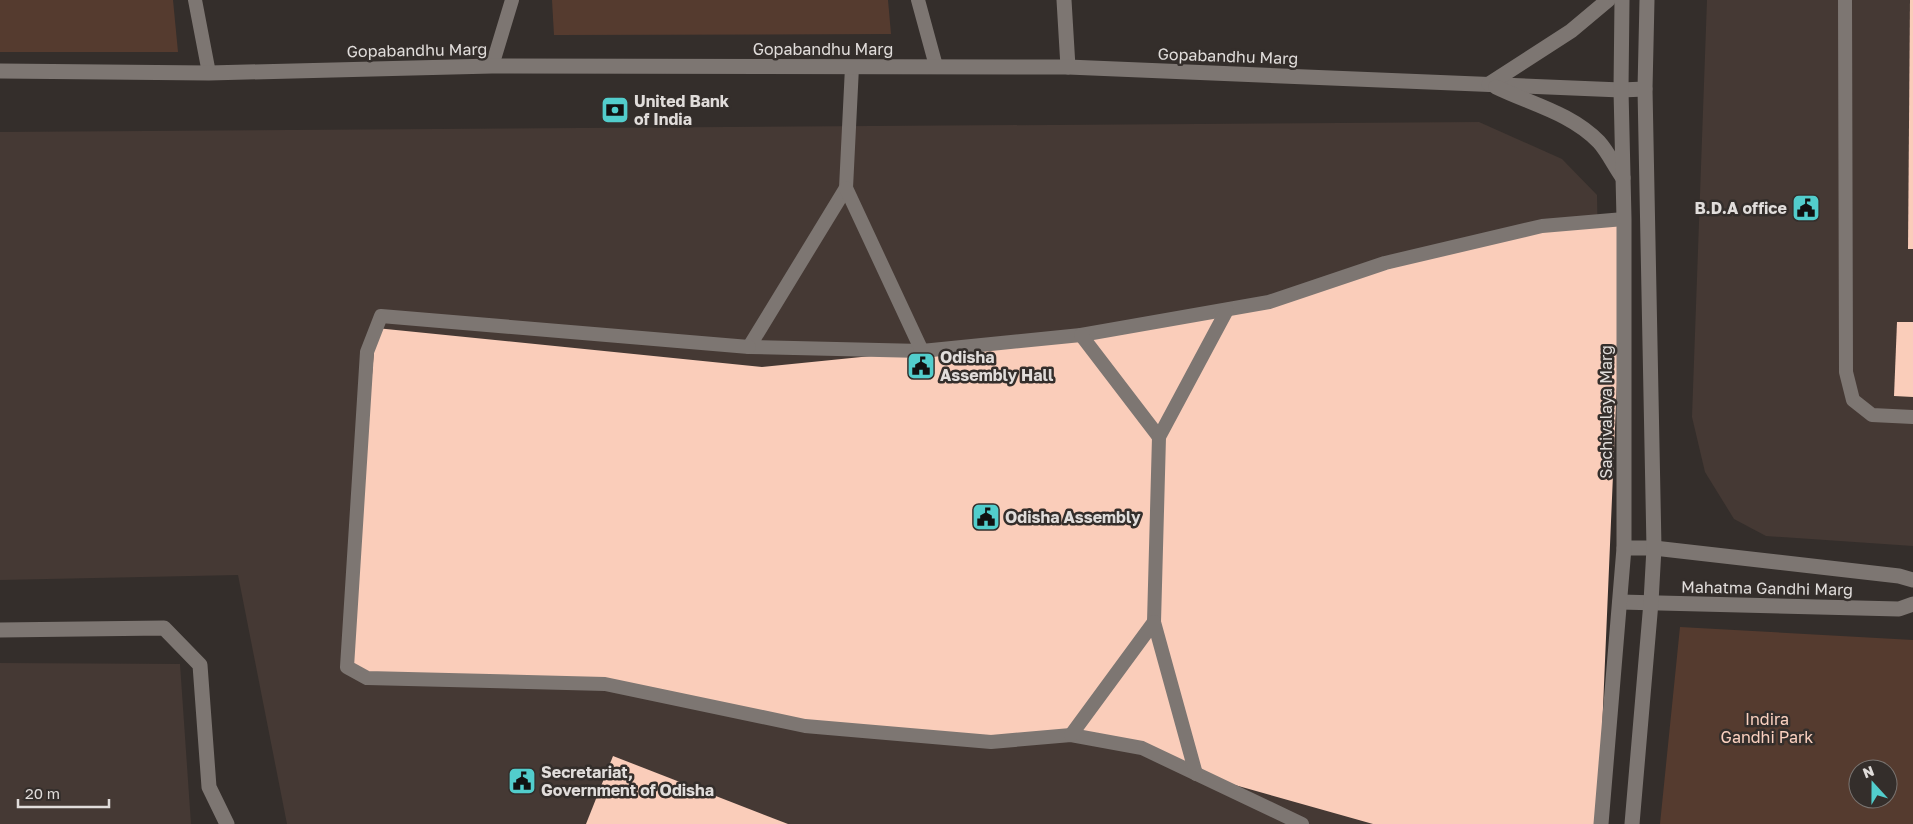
<svg xmlns="http://www.w3.org/2000/svg" width="1913" height="824" font-family="'Golos Text',sans-serif">
	<style>
		.built { fill: #453934 }
		.green { fill: #553b2f; fill-rule: evenodd }
		.building { fill: #facdba }
		.lines { fill: none; stroke-linecap: round; stroke-linejoin: round }
		.lane { stroke: #7d7672; stroke-width: 14 }
		.street { stroke: #7d7672; stroke-width: 15 }
		.secondary { stroke: #7d7672; stroke-width: 15 }
		.labels { text-anchor: middle; dominant-baseline: central; stroke-width: 5; stroke-linejoin: round; paint-order: stroke }
		.street-label { font-size: 16px; fill: #e1dddb; stroke: #342e2b }
		.poi-label { font-size: 16px; font-weight: bold; fill: #e1dddb; stroke: #342e2b; text-anchor: start }
		.park-label { font-size: 16px; fill: #fbd1c0; stroke: #342e2b }
	</style>
	<rect width="100%" height="100%" fill="#342e2b"/>
	<!-- built -->
	<g class="built">
		<path d="M 1707,0 L 1913,0 L 1913,546 L 1766,536 L 1734,519 L 1705,472 L 1692,417 Z"/>
		<path d="M 1479,122 L 1562,159 L 1597,195 L 1603,536 L 1584,824 L 287,824 L 238,575 L 0,580 L 0,132 Z"/>
		<path d="M 0,663 L 180,664 L 191,824 L 0,824 Z"/>
	</g>
	<!-- green -->
	<g class="green">
		<path d="M 0,0 L 173,0 L 178,52 L 0,52 Z"/>
		<path d="M 552,0 L 888,0 L 891,34 L 554,35 Z"/>
		<path d="M 1680,627 L 1913,640 L 1913,824 L 1660,824 ZM 1858,769 L 1888,769 L 1888,799 L 1858,799 Z"/>
	</g>
	<!-- building -->
	<g class="building">
		<path d="M 1910,0 L 1913,0 L 1913,249 L 1908,249 Z"/>
		<path d="M 1624,219 L 1598,824 L 1373,824 L 1196,774 L 1142,748 L 1071,735 L 991,742 L 805,726 L 585,683 L 367,678 L 347,667 L 376,328 L 762,367 L 1081,335 L 1269,302 L 1542,226 Z"/>
		<path d="M 1897,322 L 1913,322 L 1913,397 L 1894,396 Z"/>
		<path d="M 613,756 L 788,824 L 586,824 Z"/>
	</g>
	<g class="lines">
		<!-- lane -->
		<g class="lane">
			<path d="M 195,0 L 209,73"/>
			<path d="M 918,0 L 936,66"/>
			<path d="M 1845,0 L 1846,372 L 1853,400 L 1872,415 L 1913,417"/>
			<path d="M 492,66 L 512,0"/>
			<path d="M 852,67 L 846,188 L 749,347 L 922,351"/>
			<path d="M 846,188 L 922,351 L 1081,335 L 1269,302 L 1385,263 L 1542,226 L 1624,219"/>
			<path d="M 1081,335 L 1159,437"/>
			<path d="M 749,347 L 381,316 L 367,352 L 347,667 L 367,678 L 605,684 L 805,726 L 991,742 L 1071,735 L 1142,748 L 1302,824"/>
			<path d="M 1154,622 L 1159,437 L 1227,310"/>
			<path d="M 1071,735 L 1154,622 L 1196,774"/>
		</g>
		<!-- street -->
		<g class="street">
			<path d="M 1064,0 L 1068,67"/>
			<path d="M 0,630 L 164,628 L 200,665 L 209,787 L 227,824"/>
		</g>
		<!-- secondary -->
		<g class="secondary">
			<path d="M 0,71 L 209,73 L 492,66 L 1068,67 L 1621,90 L 1645,89"/>
			<path d="M 1489,84 L 1571,31 L 1608,0"/>
			<path d="M 1496,87 C 1531,104 1571,113 1599,142 C 1608,152 1615,167 1623,178"/>
			<path d="M 1624,548 L 1654,548 L 1899,576 L 1913,580"/>
			<path d="M 1620,602 L 1899,609 L 1913,604"/>
			<path d="M 1601,824 L 1624,548 L 1624,219 L 1621,90 L 1622,0"/>
			<path d="M 1632,824 L 1651,602 L 1654,548 L 1645,89 L 1647,0"/>
		</g>
	</g>
	<!-- icons -->
	<defs>
		<symbol id="bank-square" viewBox="-11 -11 22 22"><rect x="-9" y="-9" width="18" height="18" rx="4" fill="#52cdcc" stroke="#342e2b"/><path d="M-6-4H6V4H-6ZM0-2.3a2.3 2.3 0 1 0 0 4.6a2.3 2.3 0 1 0 0-4.6Z" fill="#111"/></symbol>
		<symbol id="civic-square" viewBox="-11 -11 22 22"><rect x="-9" y="-9" width="18" height="18" rx="4" fill="#52cdcc" stroke="#342e2b"/><path d="M-.6-6.5H3V-4.5H.6V-3L4-1V1h2V6H-6V1h2V-1L-.6-3ZM-1.2 2.5V6h2.4V2.5Z" fill="#111"/></symbol>
	</defs>
	<g fill-rule="evenodd">
		<use href="#bank-square" x="599" y="94" width="32" height="32"/>
		<use href="#civic-square" x="1790" y="192" width="32" height="32"/>
		<use href="#civic-square" x="905" y="350" width="32" height="32"/>
		<use href="#civic-square" x="970" y="501" width="32" height="32"/>
		<use href="#civic-square" x="506" y="765" width="32" height="32"/>
	</g>
	<g class="labels">
		<!-- street labels -->
		<g class="street-label">
			<text x="823" y="49">Gopabandhu Marg</text>
			<text transform="translate(417 50) rotate(-1)">Gopabandhu Marg</text>
			<text transform="translate(1228 56) rotate(2)">Gopabandhu Marg</text>
			<text transform="translate(1606 412) rotate(-90)">Sachivalaya Marg</text>
			<text transform="translate(1767 588) rotate(1)">Mahatma Gandhi Marg</text>
		</g>
		<!-- poi labels -->
		<g class="poi-label">
			<text x="634" y="101">United Bank<tspan x="634" dy="18">of India</tspan></text>
			<text x="1787" y="208" text-anchor="end">B.D.A office</text>
			<text x="940" y="357">Odisha<tspan x="940" dy="18">Assembly Hall</tspan></text>
			<text x="1005" y="517">Odisha Assembly</text>
			<text x="541" y="772">Secretariat,<tspan x="541" dy="18">Government of Odisha</tspan></text>
		</g>
		<!-- park labels -->
		<g class="park-label">
			<text x="1767" y="719">Indira<tspan x="1767" dy="18">Gandhi Park</tspan></text>
		</g>
	</g>
	<!-- north arrow -->
	<g transform="translate(1873 784) rotate(339)"><circle r="24" fill="#342e2b" stroke="#797471"/>
	<path d="M0-4L9 19L0 12L-9 19Z" fill="#52cdcc"/>
	<text y="-8" font-size="14" font-weight="bold" text-anchor="middle" fill="#e1dddb">N</text>
	</g>
	<!-- scale -->
	<path d="M18 799v8h91v-8" fill="none" stroke="#e1dddb" stroke-width="2.5"/>
	<text x="25" y="799" font-size="15" fill="#e1dddb" stroke="#342e2b" stroke-width="4" paint-order="stroke">20 m</text>
</svg>
